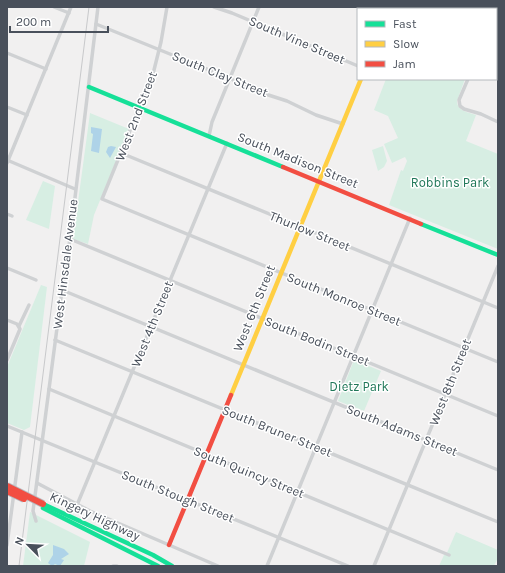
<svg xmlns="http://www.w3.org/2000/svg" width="505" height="573" font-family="Karla,sans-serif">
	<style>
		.green { fill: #d7eee3 }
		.water { fill: #aed3e8 }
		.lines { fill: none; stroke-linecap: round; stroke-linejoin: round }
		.street { stroke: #cfd1d3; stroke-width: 3.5 }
		.fast { stroke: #16e098; stroke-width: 4.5 }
		.slow { stroke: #ffcf43; stroke-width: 4.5 }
		.jam { stroke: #f24e42; stroke-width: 4.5 }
		.rail { stroke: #c8c9cb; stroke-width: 1 }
		.jam-bridge-casing { stroke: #b6b8be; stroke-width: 8; stroke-linecap: butt }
		.jam-bridge { stroke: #f24e42; stroke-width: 6 }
		.labels { text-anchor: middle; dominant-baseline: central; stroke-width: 3; stroke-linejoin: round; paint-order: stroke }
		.street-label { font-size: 13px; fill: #49505b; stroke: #fff }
		.park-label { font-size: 13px; fill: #1f7758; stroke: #fff }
	</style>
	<rect width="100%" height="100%" fill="#f1f0f0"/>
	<!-- green -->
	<g class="green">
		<path d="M 386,79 L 465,79 L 457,101 C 457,111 468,112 476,115 L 466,141 L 498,154 L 498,249 L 389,205 L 401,170 L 403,171 L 407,161 L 405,157 L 392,163 L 384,144 L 398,138 L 388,116 L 374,110 Z"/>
		<path d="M 90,113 L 129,129 L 94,215 L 88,244 L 73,239 Z"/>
		<path d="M 383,146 L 387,161 L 384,167 L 378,171 L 372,150 Z"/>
		<path d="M 43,181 L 55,186 L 49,229 L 26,220 Z"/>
		<path d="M 41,285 L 47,287 L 30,427 L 24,430 L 7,423 L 7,367 Z"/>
		<path d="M 354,360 L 381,371 L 364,411 L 338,401 Z"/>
		<path d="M 30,512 L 90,542 L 84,566 L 23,566 Z"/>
		<path d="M 456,532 L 498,550 L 498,558 L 494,566 L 439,566 L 444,555 L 446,555 Z"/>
	</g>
	<!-- water -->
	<g class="water">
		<path d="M 91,127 L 102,129 L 99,153 L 91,151 L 93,134 L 91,133 Z"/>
		<path d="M 111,146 L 116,147 L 110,158 L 106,152 L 108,147 Z"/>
		<path d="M 53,545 L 64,549 L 69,554 L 61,559 L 64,560 L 60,566 L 55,564 L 52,566 L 48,563 L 53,555 Z"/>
	</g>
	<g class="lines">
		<!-- street -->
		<g class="street">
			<path d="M 54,7 L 69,13"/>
			<path d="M 167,7 L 161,42 L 153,74 L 102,199 L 498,362"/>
			<path d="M 214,7 L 232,13 L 358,66"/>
			<path d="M 386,7 L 391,9"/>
			<path d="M 496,11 L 498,7"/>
			<path d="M 96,24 L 229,78 L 256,91 L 287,101 L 316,115 L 343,124"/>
			<path d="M 7,53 L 46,69"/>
			<path d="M 496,53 L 498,54"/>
			<path d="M 468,79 L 459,100 L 460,106 L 464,109 L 481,114 L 498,122"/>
			<path d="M 7,107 L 27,115"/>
			<path d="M 209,136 L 212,122 L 259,7"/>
			<path d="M 121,153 L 498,308"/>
			<path d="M 7,160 L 75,189"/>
			<path d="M 7,163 L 71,7"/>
			<path d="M 7,214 L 12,216"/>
			<path d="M 70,239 L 498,416"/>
			<path d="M 7,268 L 36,280"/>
			<path d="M 62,290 L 498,470"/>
			<path d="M 7,320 L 17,324 L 20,329 L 7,360"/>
			<path d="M 19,326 L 29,305"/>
			<path d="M 55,340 L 498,522"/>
			<path d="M 49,389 L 449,555"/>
			<path d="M 7,426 L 348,566"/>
			<path d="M 37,483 L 90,511 L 218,566"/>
			<path d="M 77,505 L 227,143"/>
			<path d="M 36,521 L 33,511 L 62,290 L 70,239 L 98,7"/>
			<path d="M 7,545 L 22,432"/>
			<path d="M 113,566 L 117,566"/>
			<path d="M 267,566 L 410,218"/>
			<path d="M 374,566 L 498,266"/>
		</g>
		<!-- fast -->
		<g class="fast">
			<path d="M 89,87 L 283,167"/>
			<path d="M 421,224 L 498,255"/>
			<path d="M 43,504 L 153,555 L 172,566"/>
			<path d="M 43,508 L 158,566"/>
		</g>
		<!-- slow -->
		<g class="slow">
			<path d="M 393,9 L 394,7"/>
			<path d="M 231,395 L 361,79"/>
		</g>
		<!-- jam -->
		<g class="jam">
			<path d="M 283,167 L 421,224"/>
			<path d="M 169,545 L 231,395"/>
		</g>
		<!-- rail -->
		<path class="rail" d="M 19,566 L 89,7"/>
		<defs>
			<g id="jam-bridge">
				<path d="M 7,486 L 43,504"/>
				<path d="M 7,491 L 24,499"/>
			</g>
		</defs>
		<!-- jam-bridge casing -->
		<use href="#jam-bridge" class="jam-bridge-casing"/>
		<!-- jam-bridge -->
		<use href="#jam-bridge" class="jam-bridge"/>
	</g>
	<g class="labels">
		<!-- street labels -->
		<g class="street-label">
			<text transform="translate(297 40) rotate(23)">South Vine Street</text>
			<text transform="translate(220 74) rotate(22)">South Clay Street</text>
			<text transform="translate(136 116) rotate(-69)">West 2nd Street</text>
			<text transform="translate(298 160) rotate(22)">South Madison Street</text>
			<text transform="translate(310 231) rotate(22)">Thurlow Street</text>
			<text transform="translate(65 264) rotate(-83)">West Hinsdale Avenue</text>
			<text transform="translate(344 299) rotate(22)">South Monroe Street</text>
			<text transform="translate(254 308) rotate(-68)">West 6th Street</text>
			<text transform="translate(152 324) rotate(-68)">West 4th Street</text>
			<text transform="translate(317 341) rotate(22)">South Bodin Street</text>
			<text transform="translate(450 382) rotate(-68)">West 8th Street</text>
			<text transform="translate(402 430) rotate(22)">South Adams Street</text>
			<text transform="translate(277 431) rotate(22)">South Bruner Street</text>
			<text transform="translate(249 472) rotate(22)">South Quincy Street</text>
			<text transform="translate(178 496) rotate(22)">South Stough Street</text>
			<text transform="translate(95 516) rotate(25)">Kingery Highway</text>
		</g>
		<!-- park labels -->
		<g class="park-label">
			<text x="450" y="182">Robbins Park</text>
			<text x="359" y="386">Dietz Park</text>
		</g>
	</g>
	<!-- border -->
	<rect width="505" height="573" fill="none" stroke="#49505b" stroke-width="16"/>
	<!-- legend -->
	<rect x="357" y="8" width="140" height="72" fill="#ffffff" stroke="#b6b9bd"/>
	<rect x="365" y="21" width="20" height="6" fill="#16e098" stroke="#b6b9bd"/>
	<text x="393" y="28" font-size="12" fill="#49505b">Fast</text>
	<rect x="365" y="41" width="20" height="6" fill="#ffcf43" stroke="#b6b9bd"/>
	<text x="393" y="48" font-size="12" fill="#49505b">Slow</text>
	<rect x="365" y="61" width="20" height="6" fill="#f24e42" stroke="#b6b9bd"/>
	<text x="393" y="68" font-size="12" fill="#49505b">Jam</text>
	<!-- north arrow -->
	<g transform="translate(28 545) rotate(294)" stroke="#ffffff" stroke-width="3" paint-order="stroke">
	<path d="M0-3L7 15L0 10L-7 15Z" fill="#49505b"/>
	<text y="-6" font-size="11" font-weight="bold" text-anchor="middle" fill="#49505b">N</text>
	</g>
	<!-- scale -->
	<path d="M10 26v6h98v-6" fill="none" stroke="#49505b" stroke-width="2"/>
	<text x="16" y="26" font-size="12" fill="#49505b" stroke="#ffffff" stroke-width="3" paint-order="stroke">200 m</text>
</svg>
